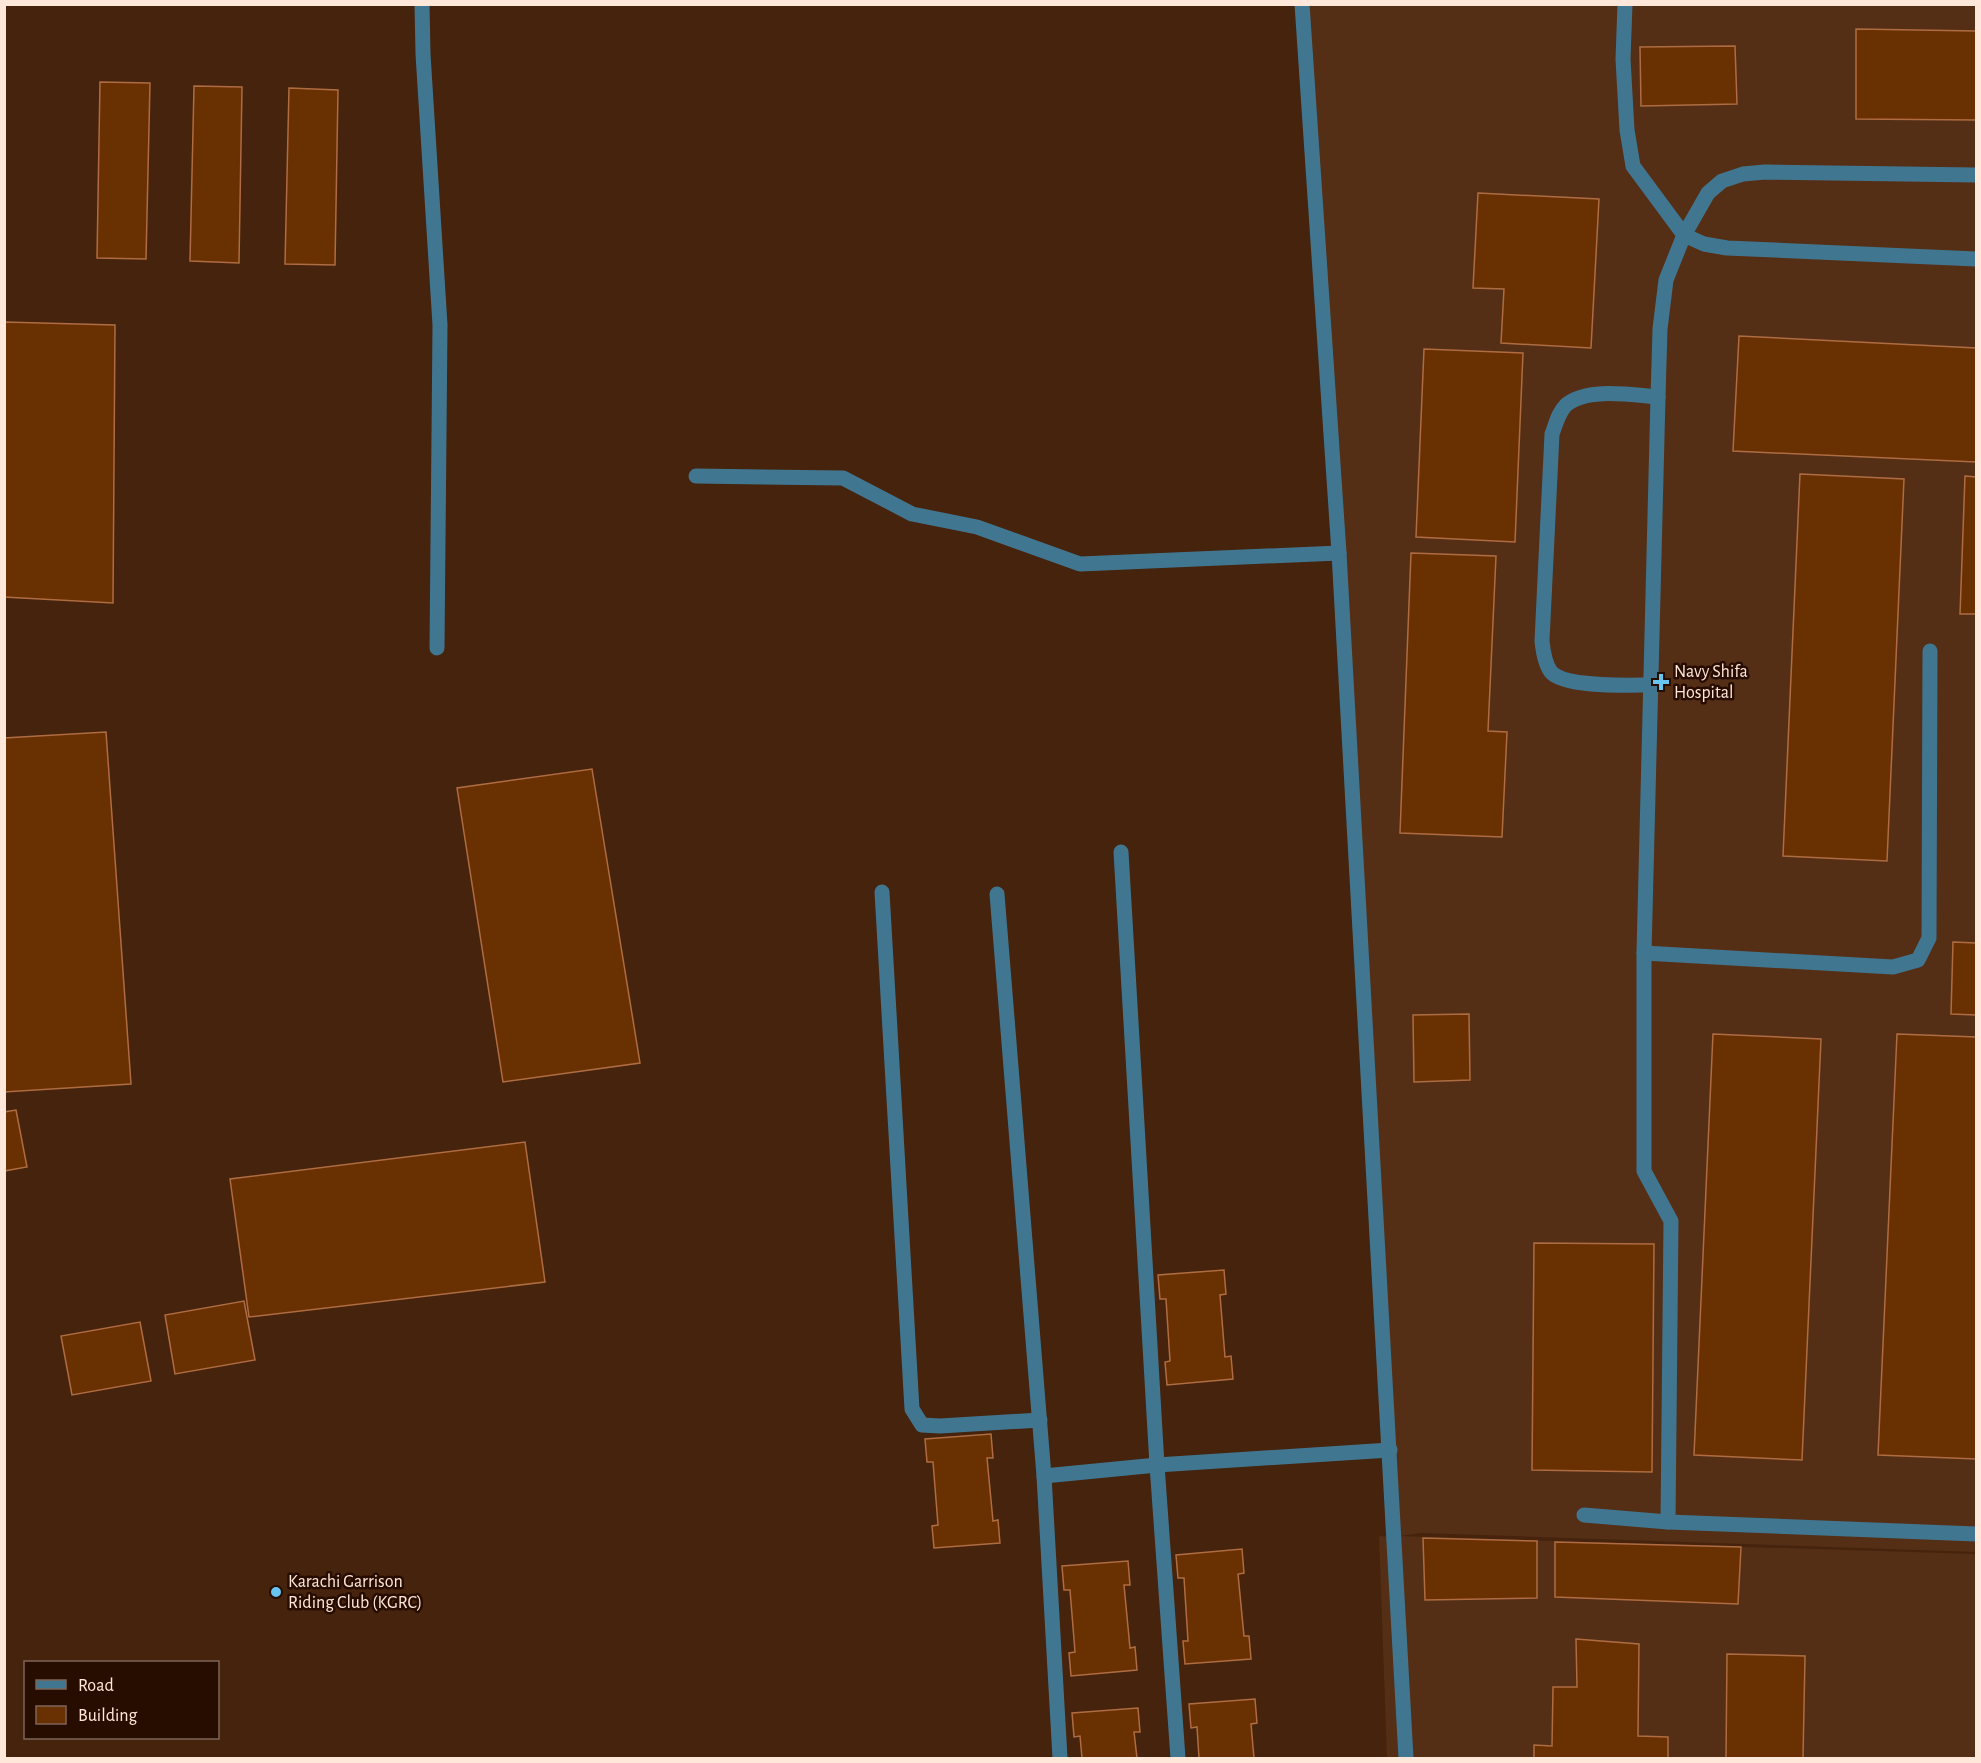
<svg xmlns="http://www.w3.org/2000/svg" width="1981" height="1763" font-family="'Alegreya Sans',sans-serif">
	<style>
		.built { fill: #542f16 }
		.building { fill: #693002; stroke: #af6c42; stroke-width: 1.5 }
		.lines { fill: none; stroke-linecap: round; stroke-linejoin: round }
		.minor { stroke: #417691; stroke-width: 15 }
		.poi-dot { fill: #68c4f0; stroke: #270d00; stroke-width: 2 }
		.labels { text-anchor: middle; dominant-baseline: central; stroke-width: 5; stroke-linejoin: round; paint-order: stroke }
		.poi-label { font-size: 18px; fill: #ffe7da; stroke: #270d00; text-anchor: start }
	</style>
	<rect width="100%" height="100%" fill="#45230c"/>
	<!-- built -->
	<path class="built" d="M 1302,5 L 1976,5 L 1976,1552 L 1421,1533 L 1399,1536 L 1976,1554 L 1976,1758 L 1387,1758 L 1379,1536 L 1393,1537 Z"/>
	<!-- building -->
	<g class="building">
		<path d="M 1856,29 L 1976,31 L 1976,120 L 1856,119 Z"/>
		<path d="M 1735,46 L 1737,104 L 1641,106 L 1640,47 Z"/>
		<path d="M 100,82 L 150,83 L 146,259 L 97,258 Z"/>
		<path d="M 194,86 L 242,87 L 239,263 L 190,261 Z"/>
		<path d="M 289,88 L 338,90 L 335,265 L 285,264 Z"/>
		<path d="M 1478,193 L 1599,199 L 1591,348 L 1501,343 L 1504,289 L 1473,288 Z"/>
		<path d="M 4,322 L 115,325 L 113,603 L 4,597 Z"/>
		<path d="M 1739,336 L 1976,348 L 1976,462 L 1733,451 Z"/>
		<path d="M 1424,349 L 1523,353 L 1515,542 L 1416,537 Z"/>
		<path d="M 1800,474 L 1904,479 L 1887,861 L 1783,856 Z"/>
		<path d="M 1965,476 L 1976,477 L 1976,614 L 1960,614 Z"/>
		<path d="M 1411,553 L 1496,556 L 1488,731 L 1507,732 L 1502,837 L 1400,833 Z"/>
		<path d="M 106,732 L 131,1084 L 4,1092 L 4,738 Z"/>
		<path d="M 592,769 L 640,1063 L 503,1082 L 457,788 Z"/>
		<path d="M 1953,942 L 1976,943 L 1976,1015 L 1951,1014 Z"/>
		<path d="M 1469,1014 L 1470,1080 L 1414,1082 L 1413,1015 Z"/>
		<path d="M 1713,1034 L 1821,1039 L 1802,1460 L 1694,1455 Z"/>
		<path d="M 1897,1034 L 1976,1037 L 1976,1459 L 1878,1455 Z"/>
		<path d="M 16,1110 L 27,1167 L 4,1171 L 4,1112 Z"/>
		<path d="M 525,1142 L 545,1282 L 249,1317 L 230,1179 Z"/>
		<path d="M 1534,1243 L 1654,1244 L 1652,1472 L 1532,1470 Z"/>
		<path d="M 1224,1270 L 1226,1294 L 1220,1295 L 1225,1357 L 1231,1356 L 1233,1379 L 1167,1385 L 1165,1362 L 1170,1361 L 1166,1299 L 1160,1299 L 1158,1275 Z"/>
		<path d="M 244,1301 L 255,1360 L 175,1374 L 165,1315 Z"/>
		<path d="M 140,1322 L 151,1381 L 72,1395 L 61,1336 Z"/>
		<path d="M 991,1434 L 993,1458 L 987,1458 L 993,1521 L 998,1520 L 1000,1543 L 934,1548 L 932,1526 L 938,1525 L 933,1462 L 927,1462 L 925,1439 Z"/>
		<path d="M 1423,1538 L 1537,1541 L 1537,1598 L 1425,1600 Z"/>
		<path d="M 1555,1542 L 1741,1547 L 1738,1604 L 1555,1597 Z"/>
		<path d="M 1242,1549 L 1244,1573 L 1238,1574 L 1244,1636 L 1249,1636 L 1251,1659 L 1185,1664 L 1183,1641 L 1188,1641 L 1184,1578 L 1178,1578 L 1176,1555 Z"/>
		<path d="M 1128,1561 L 1130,1585 L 1124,1585 L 1130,1648 L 1135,1647 L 1137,1670 L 1071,1676 L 1069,1653 L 1075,1652 L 1070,1590 L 1064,1590 L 1062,1566 Z"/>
		<path d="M 1576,1639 L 1639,1644 L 1638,1736 L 1668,1737 L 1668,1758 L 1534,1758 L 1534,1745 L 1552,1746 L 1553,1687 L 1577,1687 Z"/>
		<path d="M 1727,1654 L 1805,1656 L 1803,1758 L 1726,1758 Z"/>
		<path d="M 1255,1699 L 1257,1723 L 1251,1724 L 1254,1758 L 1199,1758 L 1197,1727 L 1191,1728 L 1189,1704 Z"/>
		<path d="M 1138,1708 L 1140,1732 L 1134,1732 L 1137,1758 L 1082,1758 L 1080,1736 L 1074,1737 L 1072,1713 Z"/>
	</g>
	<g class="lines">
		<!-- minor -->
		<g class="minor">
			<path d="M 422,4 L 423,54 L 440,325 L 437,648"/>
			<path d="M 1302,4 L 1339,553 L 1406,1758"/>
			<path d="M 1625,4 L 1623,59 L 1627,130 L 1633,166 L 1684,235 L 1704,244 L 1727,248 L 1976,259"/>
			<path d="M 696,476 L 843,478 L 912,514 L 977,527 L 1080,564 L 1339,553"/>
			<path d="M 1651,685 C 1630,685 1565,688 1551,672 C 1545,664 1543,651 1542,641 L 1552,434 C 1556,424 1558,413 1566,405 C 1587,387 1632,395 1658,397"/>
			<path d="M 1121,852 L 1157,1465 L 1178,1758"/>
			<path d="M 882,892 L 912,1409 L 922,1425 L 940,1426 L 1040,1420"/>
			<path d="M 997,894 L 1044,1476 L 1060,1758"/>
			<path d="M 1644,953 L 1893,967 L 1918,960 L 1929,938 L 1930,651"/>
			<path d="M 1044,1476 L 1157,1465 L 1390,1450"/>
			<path d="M 1584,1515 L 1668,1522 L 1976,1534"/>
			<path d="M 1668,1522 L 1671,1221 L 1644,1171 L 1644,953 L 1658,397 L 1660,329 L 1666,280 L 1684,235 L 1708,193 L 1722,181 L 1743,174 L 1765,172 L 1976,175"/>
		</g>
	</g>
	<!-- markers -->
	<g class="poi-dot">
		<path d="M1658 673h6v6h6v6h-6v6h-6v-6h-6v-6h6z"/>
		<circle cx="276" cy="1592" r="6"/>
	</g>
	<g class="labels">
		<!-- poi labels -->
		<g class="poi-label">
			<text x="1674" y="672">Navy Shifa<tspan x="1674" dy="21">Hospital</tspan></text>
			<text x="288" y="1582">Karachi Garrison<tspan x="288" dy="21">Riding Club (KGRC)</tspan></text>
		</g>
	</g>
	<!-- border -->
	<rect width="1981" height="1763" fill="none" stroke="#ffe7da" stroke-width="12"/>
	<!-- legend -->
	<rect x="24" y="1661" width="195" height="78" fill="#270d00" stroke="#7d6457" stroke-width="1.5"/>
	<rect x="36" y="1680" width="30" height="9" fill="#417691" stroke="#7d6457" stroke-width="1.5"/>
	<text x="78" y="1691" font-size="18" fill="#ffe7da">Road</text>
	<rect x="36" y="1706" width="30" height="18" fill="#693002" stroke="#7d6457" stroke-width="1.5"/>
	<text x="78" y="1721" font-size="18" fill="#ffe7da">Building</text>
</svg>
